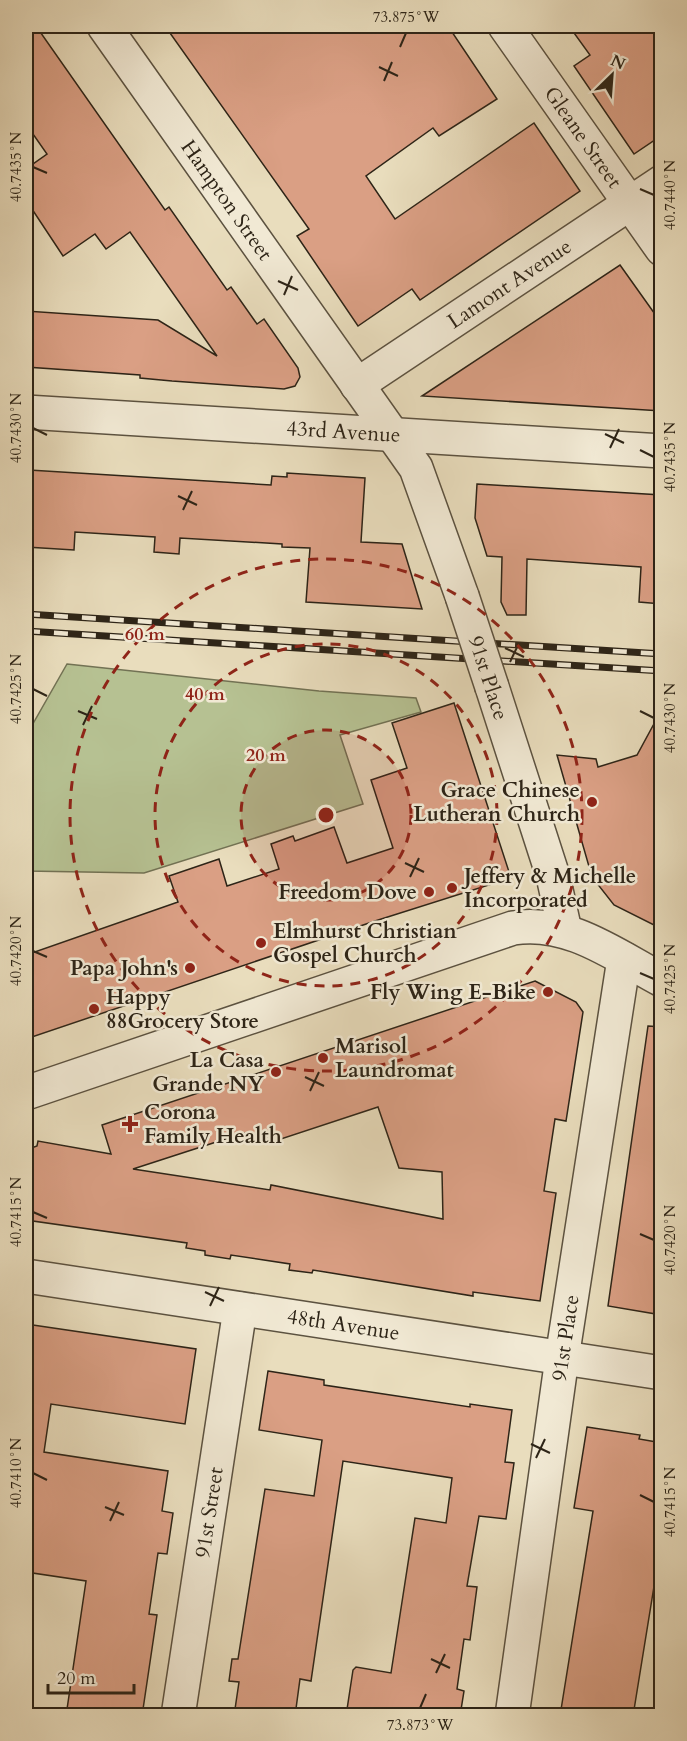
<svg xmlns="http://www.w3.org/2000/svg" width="687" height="1741" font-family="Cardo,serif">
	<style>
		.green { fill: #b6c192; stroke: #727254; stroke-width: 1.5 }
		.building { fill: #da9f84; stroke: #2d2417; stroke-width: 1.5; fill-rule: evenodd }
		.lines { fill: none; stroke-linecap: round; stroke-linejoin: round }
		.minor-casing { stroke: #5c5240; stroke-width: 36 }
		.minor { stroke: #f1e9d4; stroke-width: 33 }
		.rail-casing { stroke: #2d2417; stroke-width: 7 }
		.rail { stroke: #f1e9d4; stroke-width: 4.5; stroke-dasharray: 14; stroke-linecap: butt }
		.minor-bridge-casing { stroke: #5c5240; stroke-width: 36; stroke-linecap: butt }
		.minor-bridge { stroke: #f1e9d4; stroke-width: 33 }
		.ticks { fill: none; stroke: #2d2417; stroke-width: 2 }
		.ring { fill: none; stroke: #8f2418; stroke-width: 3; stroke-dasharray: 10 8 }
		.poi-dot { fill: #8f2418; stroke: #f1e9d4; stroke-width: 2 }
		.labels { text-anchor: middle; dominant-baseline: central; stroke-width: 5; stroke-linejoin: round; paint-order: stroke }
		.street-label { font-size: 21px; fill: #2d2417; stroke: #f1e9d4 }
		.poi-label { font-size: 21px; font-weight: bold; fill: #2d2417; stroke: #f1e9d4; text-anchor: end }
		.centre { fill: #8f2418; stroke: #f1e9d4; stroke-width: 3 }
		.ring-label { font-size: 18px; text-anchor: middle; font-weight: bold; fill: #8f2418; stroke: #f1e9d4; stroke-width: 5; stroke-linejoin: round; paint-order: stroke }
		.neatline { fill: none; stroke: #2d2417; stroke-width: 2 }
		.ticks-label { font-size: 15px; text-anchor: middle; fill: #2d2417 }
	</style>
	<rect width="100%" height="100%" fill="#e9ddbd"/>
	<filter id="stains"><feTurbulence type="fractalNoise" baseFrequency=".00333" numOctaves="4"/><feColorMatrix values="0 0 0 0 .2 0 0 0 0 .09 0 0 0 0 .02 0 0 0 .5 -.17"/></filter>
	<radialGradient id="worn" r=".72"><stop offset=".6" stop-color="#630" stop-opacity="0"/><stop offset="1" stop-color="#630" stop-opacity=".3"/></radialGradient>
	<!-- green -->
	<path class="green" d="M 67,664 L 319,691 L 416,698 L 421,712 L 340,735 L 363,804 L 144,873 L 26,871 L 26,736 Z"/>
	<!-- building -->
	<g class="building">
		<path d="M 26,26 L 36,26 L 165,210 L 169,207 L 227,290 L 231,287 L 257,324 L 264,319 L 298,368 L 300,377 L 295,386 L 284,389 L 172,381 L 140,378 L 140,375 L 26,367 L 26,311 L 158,320 L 217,356 L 130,232 L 106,249 L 95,234 L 63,256 L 26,200 L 26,169 L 47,154 L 26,124 Z"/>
		<path d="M 165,26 L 448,26 L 497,99 L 439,136 L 433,128 L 366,176 L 395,219 L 534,123 L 580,191 L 420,300 L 412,289 L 358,326 L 297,236 L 309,229 Z"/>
		<path d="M 569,26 L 662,26 L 662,135 L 634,154 L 574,66 L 590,55 Z"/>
		<path d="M 620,265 L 662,324 L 662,411 L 422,396 Z"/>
		<path d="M 29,470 L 271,485 L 272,476 L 287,477 L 287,473 L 365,478 L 361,542 L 402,544 L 422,609 L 306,602 L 310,548 L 282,547 L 282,544 L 180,538 L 179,554 L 154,552 L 155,537 L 75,532 L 74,550 L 26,547 L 26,481 L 29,482 Z"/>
		<path d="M 477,484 L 662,495 L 662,604 L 639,602 L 641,567 L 527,559 L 526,615 L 507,615 L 501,602 L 502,557 L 487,556 L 475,518 Z"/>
		<path d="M 454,703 L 511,878 L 375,921 L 26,1039 L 26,955 L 178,902 L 169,876 L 219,859 L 227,886 L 279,869 L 271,844 L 293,836 L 295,841 L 334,827 L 347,863 L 393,848 L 371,780 L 407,768 L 392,723 Z"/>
		<path d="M 662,709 L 662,929 L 614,905 L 592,877 L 557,755 L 596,759 L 598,767 L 637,755 Z"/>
		<path d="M 535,981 L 576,1002 L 583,1012 L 566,1121 L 555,1119 L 544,1191 L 556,1193 L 540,1301 L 473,1292 L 473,1296 L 313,1270 L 312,1273 L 289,1270 L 290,1264 L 231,1255 L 230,1259 L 205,1255 L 205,1251 L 186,1248 L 187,1243 L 26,1220 L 26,1150 L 37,1146 L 38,1141 L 111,1154 L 102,1125 ZM 378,1107 L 399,1168 L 442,1172 L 443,1219 L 271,1185 L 270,1190 L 133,1169 L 244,1133 L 247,1143 L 279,1133 L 278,1140 Z"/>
		<path d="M 648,1026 L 662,1027 L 662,1315 L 608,1306 Z"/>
		<path d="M 26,1324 L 196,1349 L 185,1424 L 51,1404 L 44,1452 L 168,1471 L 162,1511 L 173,1513 L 167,1554 L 158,1553 L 149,1614 L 157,1615 L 142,1716 L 66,1716 L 86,1581 L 26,1572 Z"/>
		<path d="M 268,1371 L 324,1380 L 324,1385 L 470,1407 L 470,1404 L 512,1410 L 505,1462 L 514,1463 L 506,1519 L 479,1516 L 467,1586 L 477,1587 L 470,1640 L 464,1639 L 457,1689 L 464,1691 L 460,1716 L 346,1716 L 353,1670 L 356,1667 L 391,1673 L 415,1518 L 446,1523 L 452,1478 L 343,1461 L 311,1681 L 300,1679 L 295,1716 L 234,1716 L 239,1682 L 229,1681 L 232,1659 L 238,1659 L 265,1489 L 314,1496 L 322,1440 L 259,1430 Z"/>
		<path d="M 587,1427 L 640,1435 L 639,1439 L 662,1443 L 662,1537 L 633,1716 L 560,1716 L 593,1511 L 574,1508 Z"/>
	</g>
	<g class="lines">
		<defs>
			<g id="minor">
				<path id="s1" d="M 104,26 L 416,468 L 462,596"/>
				<path id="s2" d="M 505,26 L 662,249"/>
				<path id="s3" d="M 357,385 L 662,182"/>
				<path id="s4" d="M 26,412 L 662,451"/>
				<path d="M 492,687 L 553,876 L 565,931"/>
				<path d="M 26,1093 L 513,928 C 568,919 615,955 662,980"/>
				<path id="s5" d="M 26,1276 L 662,1373"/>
				<path id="s6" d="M 178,1716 L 240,1309"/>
				<path id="s7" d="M 512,1716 L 562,1358 L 624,959"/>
			</g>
		</defs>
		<!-- minor casing -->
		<use href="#minor" class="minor-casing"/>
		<!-- minor -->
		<use href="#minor" class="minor"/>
		<defs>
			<g id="rail">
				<path d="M 26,614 L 662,654"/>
				<path d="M 26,631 L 662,671"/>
			</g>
		</defs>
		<!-- rail casing -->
		<use href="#rail" class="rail-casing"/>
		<!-- rail -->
		<use href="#rail" class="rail"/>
		<defs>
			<path id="minor-bridge" d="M 462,596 L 492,687"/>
		</defs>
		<!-- minor-bridge casing -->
		<use href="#minor-bridge" class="minor-bridge-casing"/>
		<!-- minor-bridge -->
		<use href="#minor-bridge" class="minor-bridge"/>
	</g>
	<!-- ticks -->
	<path class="ticks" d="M 400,47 L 406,33M 379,67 L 398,76M 384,81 L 392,62M 33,167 L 47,173M 640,189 L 654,195M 278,281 L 298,290M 284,295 L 292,276M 33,428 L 47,435M 605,434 L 624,443M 610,448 L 619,429M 640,450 L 654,457M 178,496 L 197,505M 183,510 L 192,491M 505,648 L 524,657M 510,662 L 519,643M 33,689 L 47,696M 78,711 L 97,719M 640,711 L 654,718M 83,725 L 92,706M 405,863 L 424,872M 410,877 L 419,858M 33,951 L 47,957M 640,973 L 654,979M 305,1077 L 324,1086M 310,1091 L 319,1072M 33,1212 L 47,1218M 640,1234 L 654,1240M 205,1292 L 224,1301M 210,1306 L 219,1287M 531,1444 L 550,1453M 536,1458 L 545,1439M 33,1473 L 47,1480M 640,1495 L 654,1502M 105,1507 L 124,1515M 110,1521 L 119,1502M 431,1659 L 450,1668M 436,1673 L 445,1654M 420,1708 L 426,1694"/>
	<!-- distance rings -->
	<circle cx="326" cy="815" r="85" fill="#8f2418" fill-opacity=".12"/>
	<g class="ring">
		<circle cx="326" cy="815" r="85"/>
		<circle cx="326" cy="815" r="171"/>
		<circle cx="326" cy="815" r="256"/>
	</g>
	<!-- markers -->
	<g class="poi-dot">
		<circle cx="592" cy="802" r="6"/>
		<circle cx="452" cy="888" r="6"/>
		<circle cx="429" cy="892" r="6"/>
		<circle cx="261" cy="943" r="6"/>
		<circle cx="190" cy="968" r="6"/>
		<circle cx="548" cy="992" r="6"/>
		<circle cx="94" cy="1009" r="6"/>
		<circle cx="323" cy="1058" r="6"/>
		<circle cx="276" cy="1072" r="6"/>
		<path d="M127 1115h6v6h6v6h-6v6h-6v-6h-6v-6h6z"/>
	</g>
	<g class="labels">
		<!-- street labels -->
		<g class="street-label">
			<text stroke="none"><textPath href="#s2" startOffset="136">Gleane Street</textPath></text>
			<text stroke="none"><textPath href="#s1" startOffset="213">Hampton Street</textPath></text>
			<text stroke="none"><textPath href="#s3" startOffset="183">Lamont Avenue</textPath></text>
			<text stroke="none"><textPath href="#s4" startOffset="318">43rd Avenue</textPath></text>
			<text transform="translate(488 678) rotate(72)">91st Place</text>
			<text stroke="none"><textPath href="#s5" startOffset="321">48th Avenue</textPath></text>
			<text stroke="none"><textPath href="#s7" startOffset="382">91st Place</textPath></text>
			<text stroke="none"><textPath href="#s6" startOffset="206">91st Street</textPath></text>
		</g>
		<!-- poi labels -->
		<g class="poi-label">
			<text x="580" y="790">Grace Chinese<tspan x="580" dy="24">Lutheran Church</tspan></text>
			<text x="464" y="876" text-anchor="start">Jeffery &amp; Michelle<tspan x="464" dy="24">Incorporated</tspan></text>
			<text x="417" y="892">Freedom Dove</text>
			<text x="273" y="931" text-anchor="start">Elmhurst Christian<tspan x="273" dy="24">Gospel Church</tspan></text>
			<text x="178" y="968">Papa John's</text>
			<text x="536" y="992">Fly Wing E-Bike</text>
			<text x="106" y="997" text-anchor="start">Happy<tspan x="106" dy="24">88Grocery Store</tspan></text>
			<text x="335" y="1046" text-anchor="start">Marisol<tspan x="335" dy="24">Laundromat</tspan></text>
			<text x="264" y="1060">La Casa<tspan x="264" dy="24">Grande NY</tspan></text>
			<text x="144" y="1112" text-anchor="start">Corona<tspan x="144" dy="24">Family Health</tspan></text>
		</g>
	</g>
	<circle cx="326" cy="815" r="9" class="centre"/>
	<g class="ring-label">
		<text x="145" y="640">60 m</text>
		<text x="205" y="700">40 m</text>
		<text x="266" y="761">20 m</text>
	</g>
	<!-- margin -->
	<rect width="687" height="1741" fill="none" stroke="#e9ddbd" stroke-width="66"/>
	<!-- north arrow -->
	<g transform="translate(612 75) rotate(25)" stroke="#f1e9d4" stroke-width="4.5" paint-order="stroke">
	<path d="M0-4.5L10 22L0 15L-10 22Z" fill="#2d2417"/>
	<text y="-9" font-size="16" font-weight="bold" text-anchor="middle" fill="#2d2417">N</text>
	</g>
	<!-- scale -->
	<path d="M48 1684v9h86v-9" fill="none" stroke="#2d2417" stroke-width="3"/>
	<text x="57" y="1684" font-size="18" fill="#2d2417" stroke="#f1e9d4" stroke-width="4.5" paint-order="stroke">20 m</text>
	<rect x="33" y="33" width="621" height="1675" class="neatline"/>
	<g class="ticks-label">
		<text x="406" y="22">73.875°W</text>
		<text transform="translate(16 167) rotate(-90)" y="5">40.7435°N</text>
		<text transform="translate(670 195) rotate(-90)" y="5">40.7440°N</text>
		<text transform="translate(16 428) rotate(-90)" y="5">40.7430°N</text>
		<text transform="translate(670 457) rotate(-90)" y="5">40.7435°N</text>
		<text transform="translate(16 689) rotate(-90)" y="5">40.7425°N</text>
		<text transform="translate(670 718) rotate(-90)" y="5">40.7430°N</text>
		<text transform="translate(16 951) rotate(-90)" y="5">40.7420°N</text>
		<text transform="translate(670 979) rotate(-90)" y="5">40.7425°N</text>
		<text transform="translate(16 1212) rotate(-90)" y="5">40.7415°N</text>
		<text transform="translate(670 1240) rotate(-90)" y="5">40.7420°N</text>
		<text transform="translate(16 1473) rotate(-90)" y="5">40.7410°N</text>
		<text transform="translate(670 1502) rotate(-90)" y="5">40.7415°N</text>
		<text x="420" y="1730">73.873°W</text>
	</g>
	<rect width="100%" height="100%" filter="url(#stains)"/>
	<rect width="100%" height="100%" fill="url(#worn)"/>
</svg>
